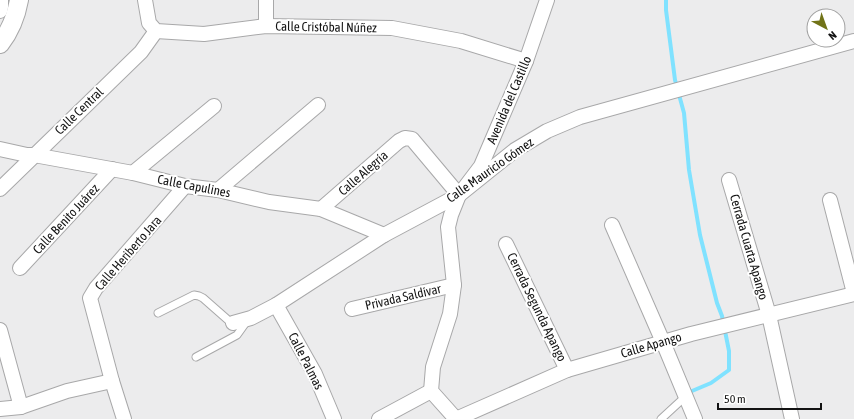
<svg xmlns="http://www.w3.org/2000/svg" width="854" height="419" font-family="'Asap Condensed',sans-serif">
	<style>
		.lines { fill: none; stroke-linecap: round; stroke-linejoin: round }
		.stream { stroke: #80e2ff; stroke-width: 4 }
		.service-casing { stroke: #a8a8a9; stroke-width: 9 }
		.minor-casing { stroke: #a8a8a9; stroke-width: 16 }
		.tertiary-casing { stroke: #a8a8a9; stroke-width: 20 }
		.service { stroke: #fff; stroke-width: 7 }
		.minor { stroke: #fff; stroke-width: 14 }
		.tertiary { stroke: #fff; stroke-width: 18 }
		.labels { text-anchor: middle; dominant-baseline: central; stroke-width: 4; stroke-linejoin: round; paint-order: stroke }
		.street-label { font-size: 13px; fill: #131313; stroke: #fff }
	</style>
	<rect width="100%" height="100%" fill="#ececed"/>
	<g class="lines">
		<!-- stream -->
		<path class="stream" d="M 666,0 L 666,10 L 675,80 L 684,113 L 689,170 L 700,235 L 717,303 L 722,316 L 729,351 L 729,370 L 711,383 L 692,391"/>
		<defs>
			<g id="service">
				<path d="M 158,313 L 194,295 L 199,296 L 203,298 L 228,320 L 233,323"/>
				<path d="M 196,357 L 237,335 L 247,321"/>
				<path d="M 661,419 L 686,396"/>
			</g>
			<g id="minor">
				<path d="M 145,0 L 149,23 L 156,31 L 204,34 L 266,26 L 392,28 L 461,41 L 526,61"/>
				<path d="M 266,0 L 266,26"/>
				<path d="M 0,11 L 1,7 L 1,0"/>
				<path d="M 0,149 L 27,155 L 34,155 L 133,173 L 185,186 L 218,190 L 269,202 L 321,209 L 384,235"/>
				<path d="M 133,173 L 214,106"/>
				<path d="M 729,180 L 769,315 L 792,419"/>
				<path d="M 0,189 L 141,52 L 156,31"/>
				<path d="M 218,190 L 318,105"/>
				<path d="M 830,200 L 854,293"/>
				<path d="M 321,209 L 399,141 L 405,138 L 412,139 L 459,195"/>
				<path d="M 612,225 L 663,342 L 695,419"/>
				<path d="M 506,244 L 567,370"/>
				<path d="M 20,268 L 112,169"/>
				<path d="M 276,305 L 315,374 L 334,419"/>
				<path d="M 352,309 L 454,285"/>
				<path d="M 233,323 L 251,318 L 276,305 L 384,235 L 459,195 L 515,150 L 547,131 L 580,117 L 854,41"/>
				<path d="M 0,330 L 21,407"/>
				<path d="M 0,409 L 21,407 L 67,391 L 112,381"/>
				<path d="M 124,419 L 112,381 L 90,298 L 96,288 L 185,186"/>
				<path d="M 379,419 L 431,391"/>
				<path d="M 456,419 L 431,391 L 433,367 L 450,314 L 454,285 L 448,227 L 451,215 L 459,195 L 481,166 L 526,61 L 547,0"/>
				<path d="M 456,419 L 567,370 L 691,334 L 854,294"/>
			</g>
			<path id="tertiary" d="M 0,44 C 11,30 16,17 19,0"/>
		</defs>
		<!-- service casing -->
		<use href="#service" class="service-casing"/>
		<!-- minor casing -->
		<use href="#minor" class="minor-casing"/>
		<!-- tertiary casing -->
		<use href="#tertiary" class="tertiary-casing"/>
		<!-- service -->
		<use href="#service" class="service"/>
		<!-- minor -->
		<use href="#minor" class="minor"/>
		<!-- tertiary -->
		<use href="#tertiary" class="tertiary"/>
	</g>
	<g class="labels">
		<!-- street labels -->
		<g class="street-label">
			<text transform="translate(326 27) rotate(1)">Calle Cristóbal Núñez</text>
			<text transform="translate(509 100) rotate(-67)">Avenida del Castillo</text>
			<text transform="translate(79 111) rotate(-44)">Calle Central</text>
			<text transform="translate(490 170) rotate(-35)">Calle Mauricio Gómez</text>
			<text transform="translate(363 173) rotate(-41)">Calle Alegría</text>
			<text transform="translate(194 186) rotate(11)">Calle Capulines</text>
			<text transform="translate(66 219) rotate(-47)">Calle Benito Juárez</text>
			<text transform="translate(749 247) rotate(74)">Cerrada Cuarta Apango</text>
			<text transform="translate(128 253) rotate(-49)">Calle Heriberto Jara</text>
			<text transform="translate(403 297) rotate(-13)">Privada Saldívar</text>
			<text transform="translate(537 307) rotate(64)">Cerrada Segunda Apango</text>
			<text transform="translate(651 345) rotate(-16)">Calle Apango</text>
			<text transform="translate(306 361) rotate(63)">Calle Palmas</text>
		</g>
	</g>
	<!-- north arrow -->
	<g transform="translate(826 28) rotate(139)"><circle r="19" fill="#ffffff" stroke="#a1a1a1"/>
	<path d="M0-3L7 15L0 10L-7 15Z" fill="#717318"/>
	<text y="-6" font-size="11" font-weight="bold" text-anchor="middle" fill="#131313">N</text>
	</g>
	<!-- scale -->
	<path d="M718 403v6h103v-6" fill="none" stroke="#131313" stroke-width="2"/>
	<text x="724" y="403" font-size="12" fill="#131313" stroke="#ffffff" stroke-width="3" paint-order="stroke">50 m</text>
</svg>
